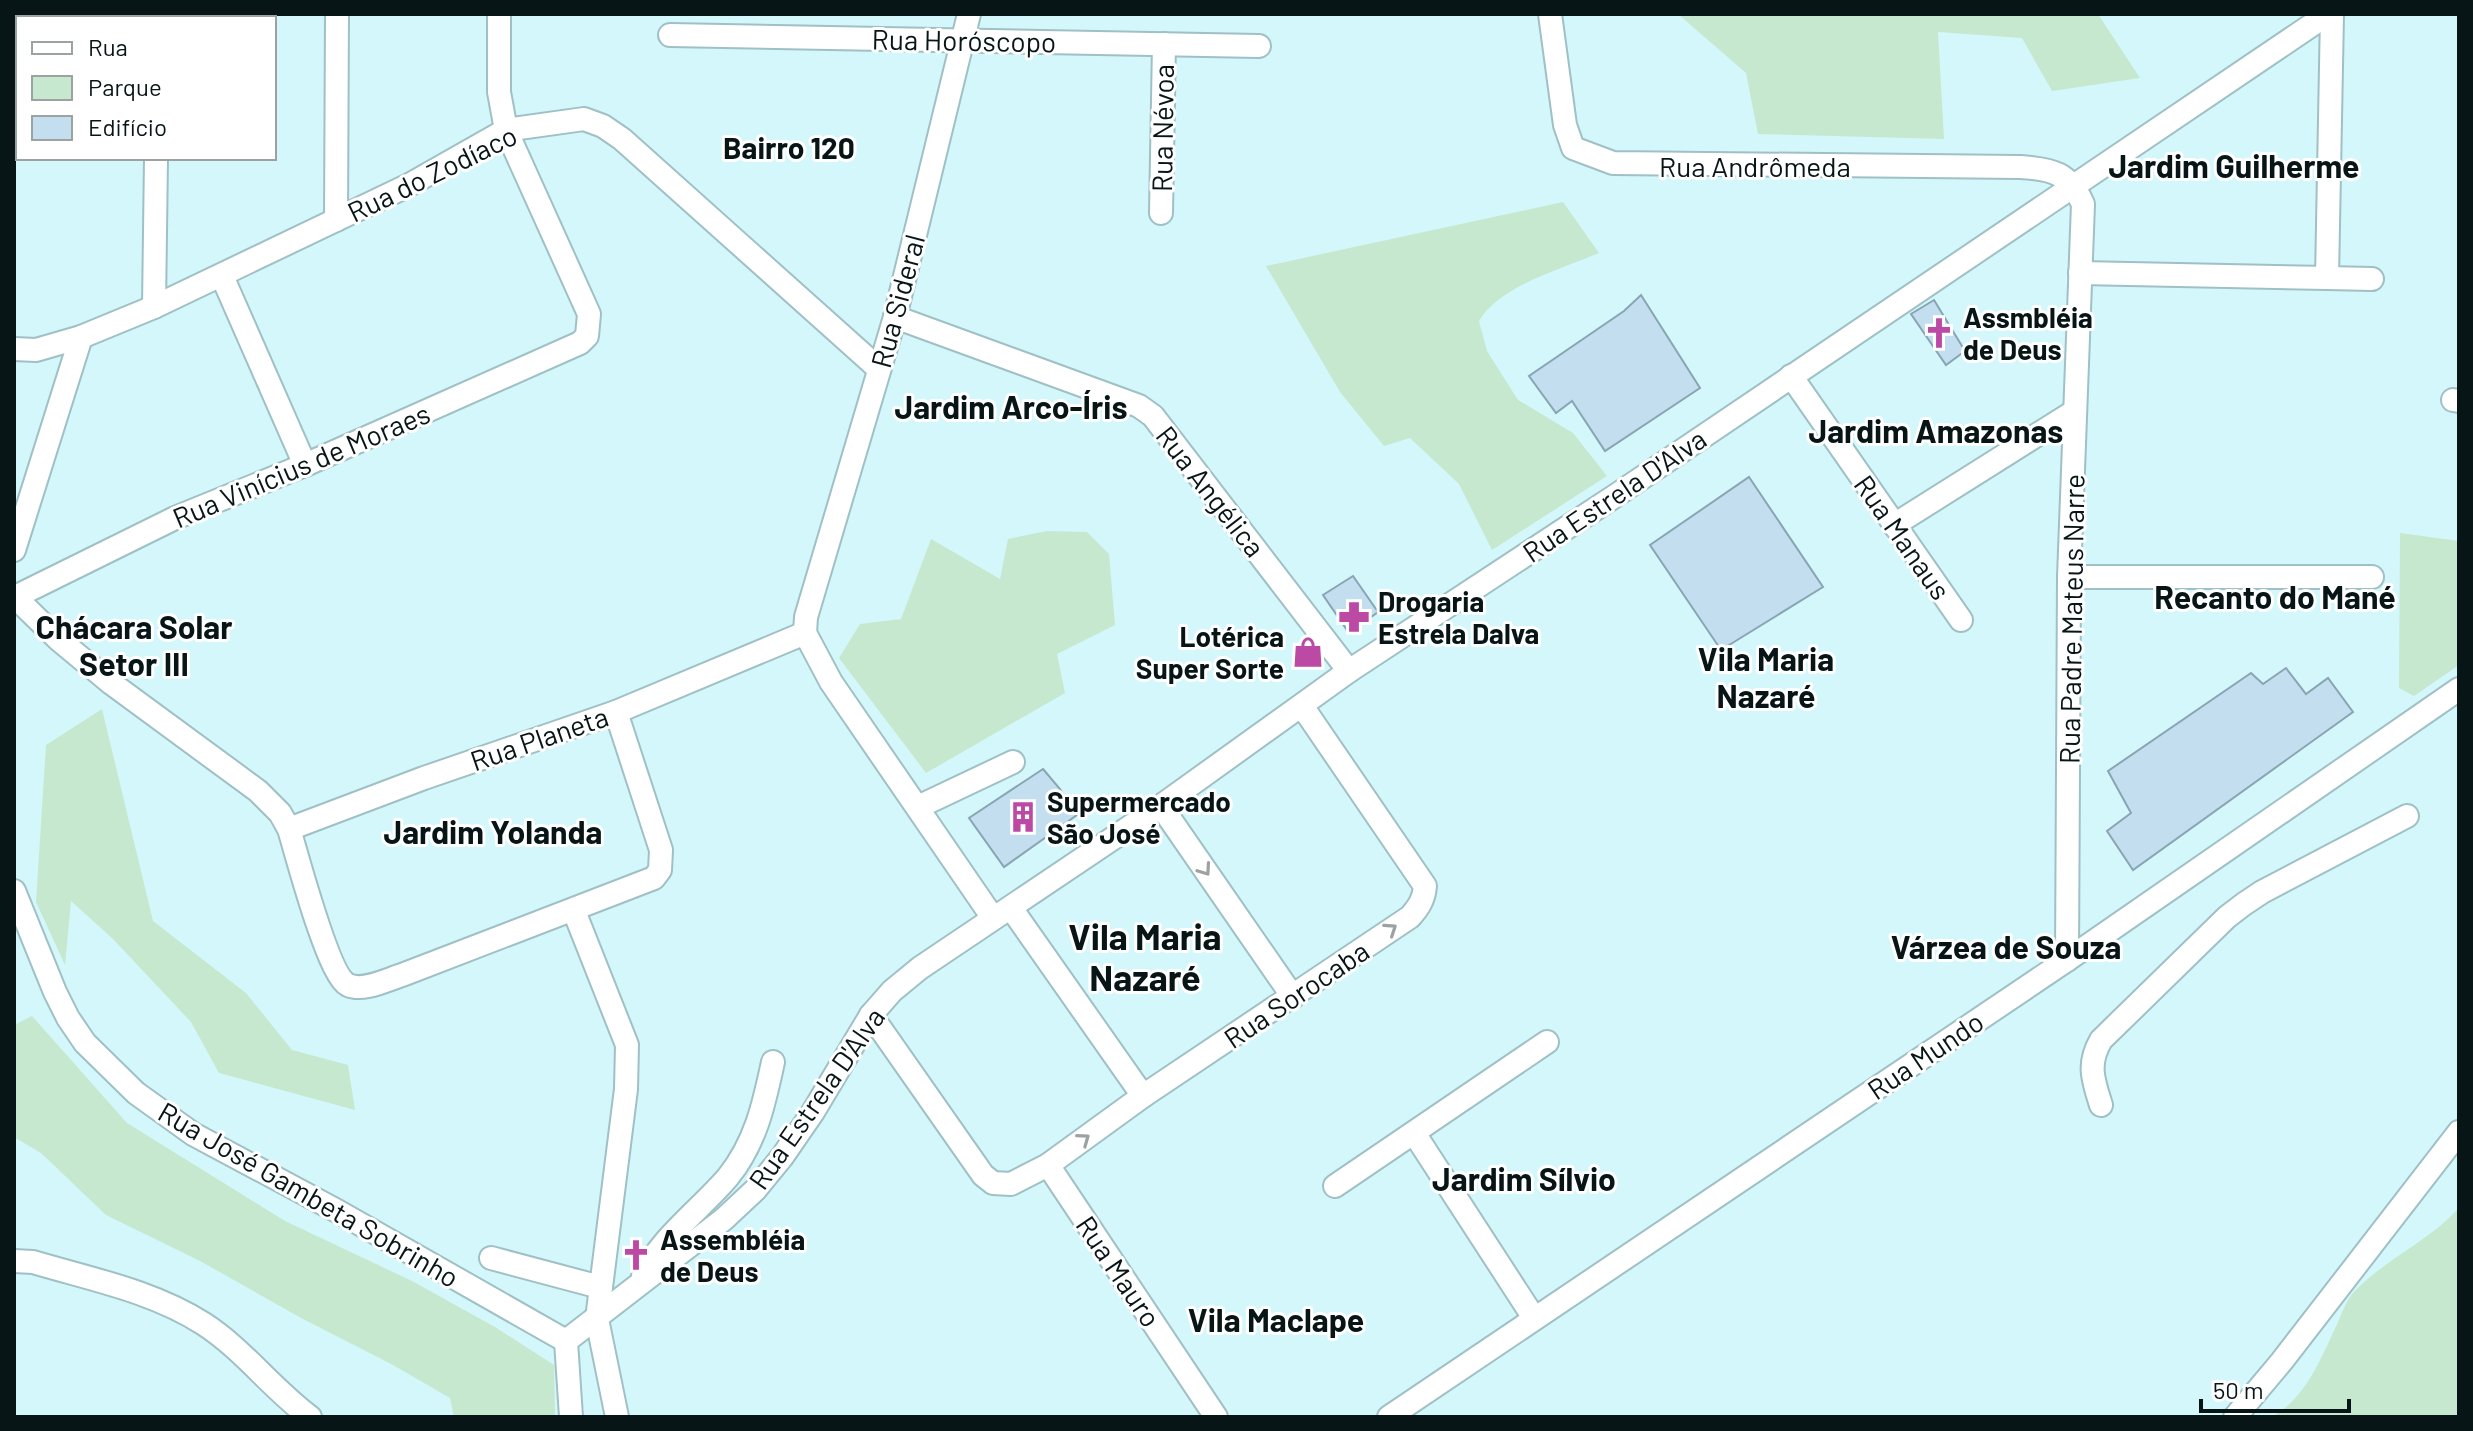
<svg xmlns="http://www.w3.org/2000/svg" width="2473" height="1431" font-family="Barlow,sans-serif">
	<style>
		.green { fill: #c6e8cf }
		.building { fill: #c3dfef; stroke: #89a4b3; stroke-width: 2 }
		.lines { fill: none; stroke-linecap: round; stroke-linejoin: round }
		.minor-casing { stroke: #9fc0c4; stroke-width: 26 }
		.minor { stroke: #fff; stroke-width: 22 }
		.oneway { stroke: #9ca1a2 }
		.labels { text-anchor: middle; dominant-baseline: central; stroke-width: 6; stroke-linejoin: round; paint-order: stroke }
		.street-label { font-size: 28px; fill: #081516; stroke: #fff }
		.poi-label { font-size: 28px; font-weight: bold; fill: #081516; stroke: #fff; text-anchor: start }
		.neighbourhood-label { font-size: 30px; font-weight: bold; fill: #081516; stroke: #fff }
		.quarter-label { font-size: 32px; font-weight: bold; fill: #081516; stroke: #fff }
		.district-label { font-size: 36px; font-weight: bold; fill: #081516; stroke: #fff }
	</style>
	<rect width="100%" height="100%" fill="#d4f7fb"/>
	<!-- green -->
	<g class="green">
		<path d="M 1678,14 L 2098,14 L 2140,78 L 2052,91 L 2022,38 L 1938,32 L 1944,139 L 1758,134 L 1746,73 Z"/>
		<path d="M 1563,202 L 1599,253 C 1562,269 1499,286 1479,321 L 1487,351 L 1518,400 L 1573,433 L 1607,476 L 1492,550 L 1459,484 L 1410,438 L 1384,446 L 1340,392 L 1266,266 Z"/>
		<path d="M 1047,531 L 1087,532 L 1109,554 L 1115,625 L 1057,654 L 1065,693 L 926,773 L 839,658 L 860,624 L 901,619 L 931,539 L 1000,579 L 1008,539 Z"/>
		<path d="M 2400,533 L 2459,541 L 2459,665 L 2414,696 L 2399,688 Z"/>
		<path d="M 102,709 L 153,921 L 246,993 L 292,1050 L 348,1065 L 355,1110 L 219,1073 L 191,1022 L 113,939 L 71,901 L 65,965 L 36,902 L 46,745 Z"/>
		<path d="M 32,1016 L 127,1123 L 285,1221 L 412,1281 L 495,1327 L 554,1365 L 555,1417 L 454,1417 L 450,1398 L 393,1365 L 301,1318 L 200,1261 L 106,1215 L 41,1153 L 14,1137 L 14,1025 Z"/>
		<path d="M 2459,1208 L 2459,1417 L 2271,1417 C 2305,1401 2323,1354 2338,1322 C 2342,1313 2346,1302 2352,1294 C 2383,1260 2428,1242 2459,1208 Z"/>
	</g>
	<!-- building -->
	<g class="building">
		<path d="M 1641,295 L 1700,388 L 1605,451 L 1572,401 L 1556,413 L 1529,376 L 1624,311 Z"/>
		<path d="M 1934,300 L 1965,351 L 1946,365 L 1911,314 Z"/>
		<path d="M 1749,477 L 1823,587 L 1721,650 L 1650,545 Z"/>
		<path d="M 1353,576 L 1378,612 L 1349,633 L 1323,595 Z"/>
		<path d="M 2286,668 L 2306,694 L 2328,678 L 2353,712 L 2133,870 L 2107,831 L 2131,813 L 2108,771 L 2251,673 L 2263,684 Z"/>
		<path d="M 1043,769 L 1060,789 L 1077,815 L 1004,867 L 969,818 Z"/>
	</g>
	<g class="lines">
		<defs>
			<g id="minor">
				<path d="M 1550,14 L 1565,125 L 1573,148 L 1613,163 L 2020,167 C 2053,169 2069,173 2083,204 L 2069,577 L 2067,960"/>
				<path d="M 161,18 L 161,14"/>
				<path d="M 670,35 L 1259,46"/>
				<path d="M 1161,213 L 1164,44"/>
				<path d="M 336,220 L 337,14"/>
				<path d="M 2080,273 L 2327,278 L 2332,14"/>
				<path d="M 222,276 L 305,465"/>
				<path d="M 2327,278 L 2372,279"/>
				<path d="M 154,307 L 156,158"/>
				<path d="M 895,317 L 1139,406 L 1153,416 L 1349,671"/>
				<path d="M 14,349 L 36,350 L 81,337 L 154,307 L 409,185 L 506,130 L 584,119 L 603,126 L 622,139 L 879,369"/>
				<path d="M 1791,376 L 1961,620"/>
				<path d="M 2453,400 L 2459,401"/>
				<path d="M 1894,525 L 2075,411"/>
				<path d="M 14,550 L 81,337"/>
				<path d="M 2069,577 L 2372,577"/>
				<path d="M 14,596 L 58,639 L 111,683 L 258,791 L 280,813 L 289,829 L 424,778 L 616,712 L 805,633 L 831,682 L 993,918"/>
				<path d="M 15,597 L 175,518 L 305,465 L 580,343 L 587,336 L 589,314 L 506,130 L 499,92 L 499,14"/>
				<path d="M 805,633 L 806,617 L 895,317 L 969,14"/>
				<path d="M 1161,806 L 1293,997"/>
				<path d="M 918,807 L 1013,762"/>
				<path d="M 289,829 C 297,855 328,975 348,985 C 363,992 386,980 402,975 L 654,878 L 660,870 L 661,850 L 616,712"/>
				<path d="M 14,891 L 55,992 L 68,1018 L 85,1043 L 136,1093 L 193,1134 L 339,1212 L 566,1341"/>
				<path d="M 1011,908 L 1143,1096"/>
				<path d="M 574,911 L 627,1045 L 626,1089 L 597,1319 L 617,1417"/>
				<path d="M 871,1015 L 983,1175 L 993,1183 L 1011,1184 L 1048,1165 L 1143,1096 L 1410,917 C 1419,907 1424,899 1425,886 L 1302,706"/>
				<path d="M 2101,1105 C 2093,1080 2087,1064 2101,1040 L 2227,917 L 2244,904 L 2262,892 L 2407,816"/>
				<path d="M 1414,1133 L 1534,1318"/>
				<path d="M 1048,1165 L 1216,1417"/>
				<path d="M 1335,1186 L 1547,1042"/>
				<path d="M 491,1258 L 600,1287"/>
				<path d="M 14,1261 L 33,1262 C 90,1279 153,1291 204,1324 C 244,1350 272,1389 310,1417"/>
				<path d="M 643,1276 C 659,1239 702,1208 728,1177 C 756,1142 764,1104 773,1062"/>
				<path d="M 571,1417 L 566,1341 L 724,1219 L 755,1190 L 782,1157 L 813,1112 L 871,1015 L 892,991 L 920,968 L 1161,806 L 1349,671 L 1615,496 L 2328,14"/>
				<path d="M 1389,1417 L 2067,960 L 2459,689"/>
				<path d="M 2235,1417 L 2282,1361 L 2459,1132"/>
			</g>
		</defs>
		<!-- minor casing -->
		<use href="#minor" class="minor-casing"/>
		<!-- minor -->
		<use href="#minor" class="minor"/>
	</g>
	<!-- one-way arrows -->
	<defs><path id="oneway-chevron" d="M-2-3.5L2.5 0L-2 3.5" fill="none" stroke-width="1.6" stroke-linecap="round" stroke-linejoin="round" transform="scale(2)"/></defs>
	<g class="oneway">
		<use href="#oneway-chevron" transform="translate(1205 870) rotate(55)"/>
		<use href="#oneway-chevron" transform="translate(1391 929) rotate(-34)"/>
		<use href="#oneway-chevron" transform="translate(1084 1139) rotate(-36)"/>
	</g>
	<!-- icons -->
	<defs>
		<symbol id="church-bare" viewBox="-9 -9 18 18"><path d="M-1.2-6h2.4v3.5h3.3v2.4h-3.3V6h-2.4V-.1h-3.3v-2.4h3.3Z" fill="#bc49a3" stroke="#fff" stroke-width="2.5" paint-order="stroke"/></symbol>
		<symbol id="pharmacy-bare" viewBox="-9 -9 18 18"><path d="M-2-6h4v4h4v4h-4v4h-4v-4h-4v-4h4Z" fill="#bc49a3" stroke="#fff" stroke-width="2.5" paint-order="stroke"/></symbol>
		<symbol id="shop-bare" viewBox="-9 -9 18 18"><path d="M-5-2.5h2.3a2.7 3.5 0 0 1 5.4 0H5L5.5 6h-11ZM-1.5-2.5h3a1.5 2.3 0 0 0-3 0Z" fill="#bc49a3" stroke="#fff" stroke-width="2.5" paint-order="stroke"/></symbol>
		<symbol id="building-bare" viewBox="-9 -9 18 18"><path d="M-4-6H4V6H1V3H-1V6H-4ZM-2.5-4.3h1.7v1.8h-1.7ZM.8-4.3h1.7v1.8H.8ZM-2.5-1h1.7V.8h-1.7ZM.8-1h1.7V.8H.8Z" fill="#bc49a3" stroke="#fff" stroke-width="2.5" paint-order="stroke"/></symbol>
	</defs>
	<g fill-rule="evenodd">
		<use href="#church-bare" x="1917" y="311" width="44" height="44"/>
		<use href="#pharmacy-bare" x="1332" y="595" width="44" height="44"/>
		<use href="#shop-bare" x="1286" y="630" width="44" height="44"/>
		<use href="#building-bare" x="1001" y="795" width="44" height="44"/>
		<use href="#church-bare" x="614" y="1233" width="44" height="44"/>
	</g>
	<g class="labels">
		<!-- street labels -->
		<g class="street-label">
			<text transform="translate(964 40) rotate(1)">Rua Horóscopo</text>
			<text transform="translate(1162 128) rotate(-89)">Rua Névoa</text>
			<text x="1755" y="166">Rua Andrômeda</text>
			<text transform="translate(432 173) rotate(-26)">Rua do Zodíaco</text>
			<text transform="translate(897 301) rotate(-75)">Rua Sideral</text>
			<text transform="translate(301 465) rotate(-23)">Rua Vinícius de Moraes</text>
			<text transform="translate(1211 491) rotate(52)">Rua Angélica</text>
			<text transform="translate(1614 495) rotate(-34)">Rua Estrela D'Alva</text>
			<text transform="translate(1903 537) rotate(55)">Rua Manaus</text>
			<text transform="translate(2071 619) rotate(-89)">Rua Padre Mateus Narre</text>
			<text transform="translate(539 738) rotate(-19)">Rua Planeta</text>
			<text transform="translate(1296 994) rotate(-34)">Rua Sorocaba</text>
			<text transform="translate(1925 1055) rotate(-34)">Rua Mundo</text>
			<text transform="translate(816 1098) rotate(-55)">Rua Estrela D'Alva</text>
			<text transform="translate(309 1194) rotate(30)">Rua José Gambeta Sobrinho</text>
			<text transform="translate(1119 1271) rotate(56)">Rua Mauro</text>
		</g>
		<!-- poi labels -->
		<g class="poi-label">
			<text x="1963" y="317">Assmbléia<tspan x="1963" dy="32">de Deus</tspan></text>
			<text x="1378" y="601">Drogaria<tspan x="1378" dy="32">Estrela Dalva</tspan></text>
			<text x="1284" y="636" text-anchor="end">Lotérica<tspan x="1284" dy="32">Super Sorte</tspan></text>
			<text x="1047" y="801">Supermercado<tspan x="1047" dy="32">São José</tspan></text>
			<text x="660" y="1239">Assembléia<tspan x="660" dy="32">de Deus</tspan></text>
		</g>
		<!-- neighbourhood labels -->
		<g class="neighbourhood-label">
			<text x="789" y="147">Bairro 120</text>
		</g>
		<!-- quarter labels -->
		<g class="quarter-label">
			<text x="2234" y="165">Jardim Guilherme</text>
			<text x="1011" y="406">Jardim Arco-Íris</text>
			<text x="1936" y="430">Jardim Amazonas</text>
			<text x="2275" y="596">Recanto do Mané</text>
			<text x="134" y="626">Chácara Solar<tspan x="134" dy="37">Setor III</tspan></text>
			<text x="1766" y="658">Vila Maria<tspan x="1766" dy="37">Nazaré</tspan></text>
			<text x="493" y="831">Jardim Yolanda</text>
			<text x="2006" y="946">Várzea de Souza</text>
			<text x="1524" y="1178">Jardim Sílvio</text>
			<text x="1276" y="1319">Vila Maclape</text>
		</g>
		<!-- district labels -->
		<g class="district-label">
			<text x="1145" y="935">Vila Maria<tspan x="1145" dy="41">Nazaré</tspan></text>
		</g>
	</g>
	<!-- border -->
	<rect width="2473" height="1431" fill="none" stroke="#081516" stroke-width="32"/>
	<!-- legend -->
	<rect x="16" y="16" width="260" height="144" fill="#ffffff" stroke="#9ca1a2" stroke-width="2"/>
	<rect x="32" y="42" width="40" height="12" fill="#ffffff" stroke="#9ca1a2" stroke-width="2"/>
	<text x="88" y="56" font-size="24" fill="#081516">Rua</text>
	<rect x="32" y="76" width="40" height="24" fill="#c6e8cf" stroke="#9ca1a2" stroke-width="2"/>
	<text x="88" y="96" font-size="24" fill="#081516">Parque</text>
	<rect x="32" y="116" width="40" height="24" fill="#c3dfef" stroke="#9ca1a2" stroke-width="2"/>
	<text x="88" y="136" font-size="24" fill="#081516">Edifício</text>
	<!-- scale -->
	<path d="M2201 1399v12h148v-12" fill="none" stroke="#081516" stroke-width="4"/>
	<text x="2213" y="1399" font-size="24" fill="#081516" stroke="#ffffff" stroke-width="6" paint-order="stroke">50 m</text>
</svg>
